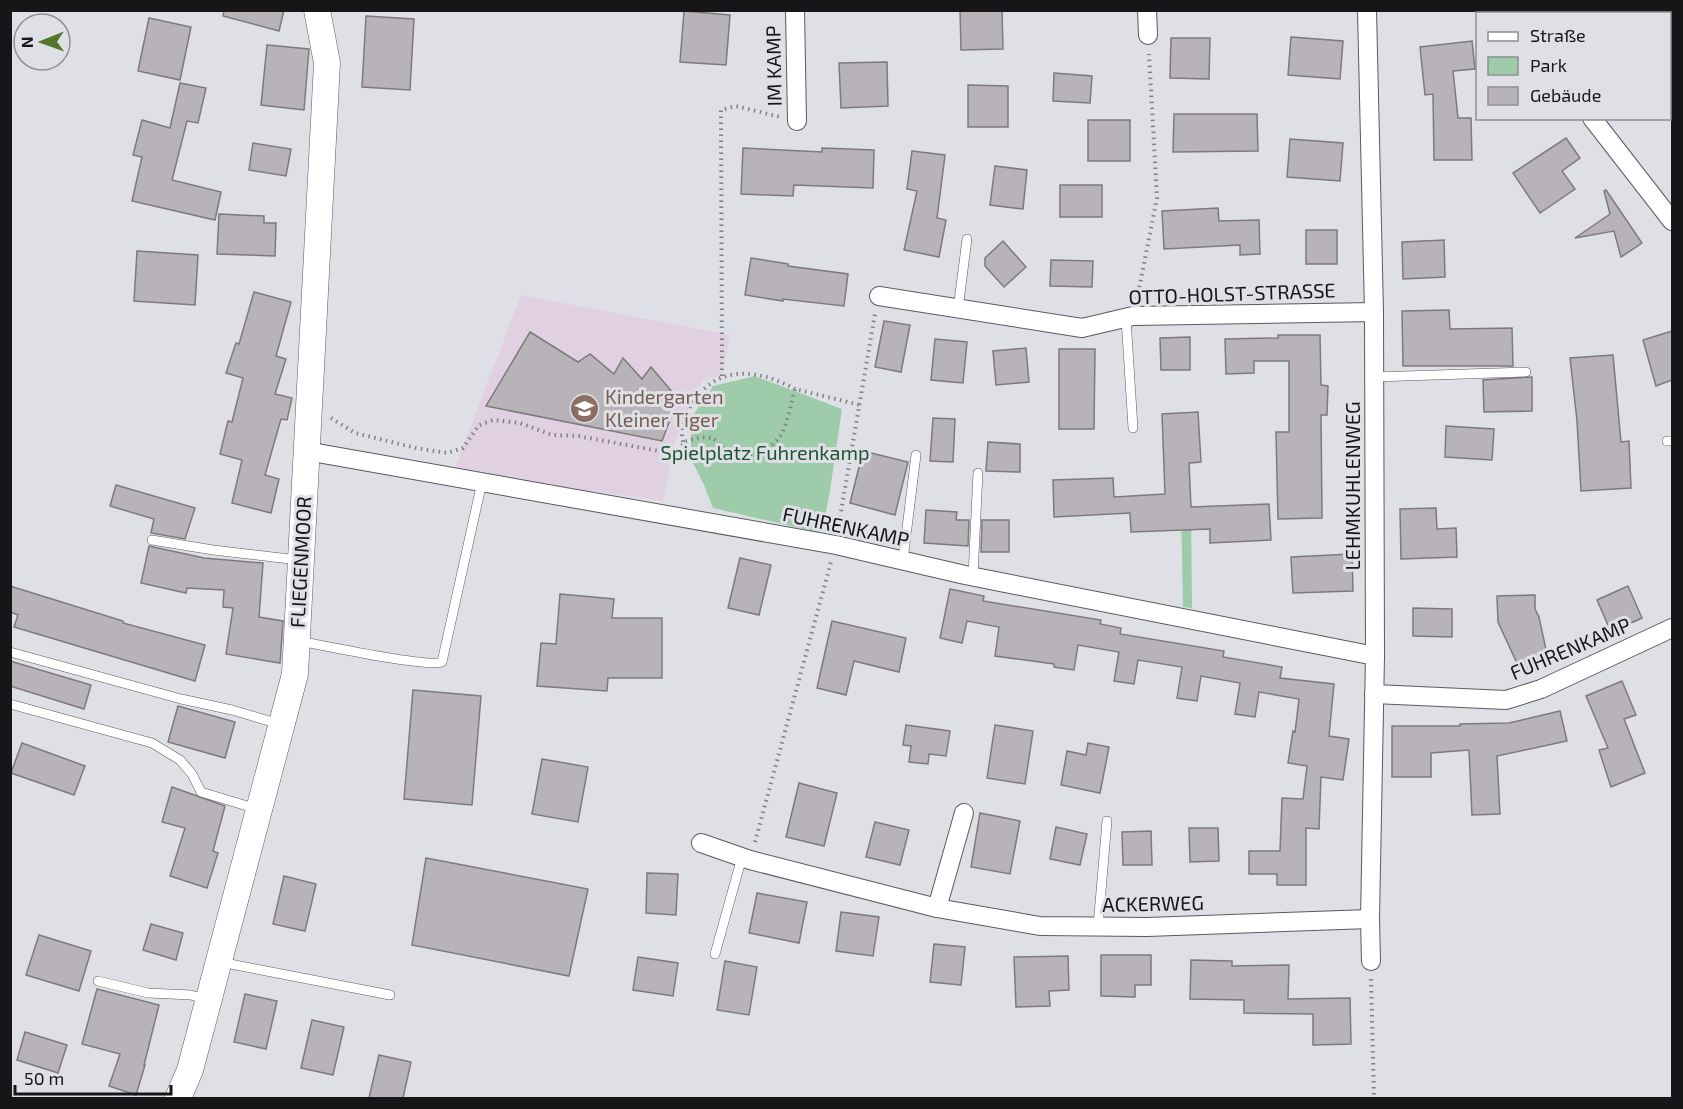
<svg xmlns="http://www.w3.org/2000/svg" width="1683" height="1109" font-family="'Exo 2',sans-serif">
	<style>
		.education { fill: #e1d0e2 }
		.green { fill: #9ecbaa }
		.building { fill: #b8b3b8; stroke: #7e797d; stroke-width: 1.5 }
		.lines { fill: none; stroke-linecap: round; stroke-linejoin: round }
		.lane-casing { stroke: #595a60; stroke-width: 10 }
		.street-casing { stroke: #595a60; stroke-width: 20 }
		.secondary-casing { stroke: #595a60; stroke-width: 27 }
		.path { stroke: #7f8084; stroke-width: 4; stroke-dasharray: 1.5 4.5; stroke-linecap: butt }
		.lane { stroke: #fff; stroke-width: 9 }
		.street { stroke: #fff; stroke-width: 18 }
		.secondary { stroke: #fff; stroke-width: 26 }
		.labels { text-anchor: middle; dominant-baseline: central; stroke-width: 6; stroke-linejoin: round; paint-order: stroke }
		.street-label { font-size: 20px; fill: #161618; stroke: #dfe0e6 }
		.education-label { font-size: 20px; fill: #785e54; stroke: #dfe0e6; text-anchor: start }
		.park-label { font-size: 20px; fill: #1f5433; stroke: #dfe0e6 }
	</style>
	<rect width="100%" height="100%" fill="#dfe0e6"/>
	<!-- education -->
	<path class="education" d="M 521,295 L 730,335 L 722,376 L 704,378 L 676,438 L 663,501 L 453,472 Z"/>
	<!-- green -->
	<g class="green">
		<path d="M 755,376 L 842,409 L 829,497 L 821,533 L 713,508 L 704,485 L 692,461 L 694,457 L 691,447 L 691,418 L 713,386 Z"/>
		<path d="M 1191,506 L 1192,608 L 1183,607 L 1181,507 Z"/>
	</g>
	<!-- building -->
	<g class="building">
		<path d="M 224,10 L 284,10 L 279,31 L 223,16 Z"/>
		<path d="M 960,10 L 1002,10 L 1003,49 L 961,50 Z"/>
		<path d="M 684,11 L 730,15 L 726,65 L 680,62 Z"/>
		<path d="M 366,16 L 414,19 L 410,90 L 362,87 Z"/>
		<path d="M 149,18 L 191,27 L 180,80 L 138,71 Z"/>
		<path d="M 1291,37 L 1343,41 L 1340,79 L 1288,75 Z"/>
		<path d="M 1171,38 L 1210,38 L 1209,79 L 1170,78 Z"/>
		<path d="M 1472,41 L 1475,69 L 1453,71 L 1458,118 L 1471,118 L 1472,160 L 1434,160 L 1433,94 L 1425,95 L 1420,47 Z"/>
		<path d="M 267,45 L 309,49 L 304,110 L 261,105 Z"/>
		<path d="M 887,62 L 888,106 L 841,108 L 839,63 Z"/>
		<path d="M 1054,73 L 1092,76 L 1090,103 L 1053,101 Z"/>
		<path d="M 180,83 L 206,88 L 198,123 L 187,121 L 172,180 L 221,192 L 215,220 L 132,201 L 142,157 L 133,155 L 142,120 L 170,128 Z"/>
		<path d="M 968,85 L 1008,86 L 1008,127 L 968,127 Z"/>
		<path d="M 1174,114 L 1257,114 L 1258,151 L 1173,152 Z"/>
		<rect x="1088" y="120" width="42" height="41"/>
		<path d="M 1566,138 L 1580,158 L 1562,171 L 1575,189 L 1540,213 L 1513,173 Z"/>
		<path d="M 1290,139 L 1343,143 L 1340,181 L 1287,177 Z"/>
		<path d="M 253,143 L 291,149 L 286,176 L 249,170 Z"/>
		<path d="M 743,148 L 822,152 L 822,148 L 874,150 L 873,188 L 794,185 L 793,196 L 741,194 Z"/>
		<path d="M 912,151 L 945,155 L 937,218 L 946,220 L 939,257 L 904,250 L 917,191 L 907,189 Z"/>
		<path d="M 995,166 L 1027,170 L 1023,209 L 990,205 Z"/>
		<rect x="1060" y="185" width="42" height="32"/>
		<path d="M 1606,190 L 1642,243 L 1621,257 L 1614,231 L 1575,238 L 1610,214 L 1604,191 Z"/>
		<path d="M 1218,208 L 1219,221 L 1259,220 L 1260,254 L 1240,255 L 1240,245 L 1164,249 L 1162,211 Z"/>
		<path d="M 219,214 L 264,216 L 264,223 L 276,223 L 275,256 L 217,254 Z"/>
		<rect x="1306" y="230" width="31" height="34"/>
		<path d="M 1444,240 L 1445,277 L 1403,279 L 1402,242 Z"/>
		<path d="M 1003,241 L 1026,267 L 1004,287 L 985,266 L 985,258 Z"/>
		<path d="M 137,251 L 198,255 L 195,305 L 134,301 Z"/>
		<path d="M 751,258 L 788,264 L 788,266 L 848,274 L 844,306 L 783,299 L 783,301 L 745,295 Z"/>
		<path d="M 1051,260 L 1093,261 L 1092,287 L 1050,286 Z"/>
		<path d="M 254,292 L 291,302 L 276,356 L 286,359 L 275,394 L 292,398 L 287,420 L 281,419 L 265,475 L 279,479 L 271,513 L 232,503 L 242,460 L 220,454 L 228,421 L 232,422 L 243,378 L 226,373 L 236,343 L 239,344 Z"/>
		<path d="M 1449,310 L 1450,329 L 1512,328 L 1513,366 L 1403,366 L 1402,311 Z"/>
		<path d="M 884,321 L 910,325 L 901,372 L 875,367 Z"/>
		<path d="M 1672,331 L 1672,380 L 1656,386 L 1643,340 Z"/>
		<path d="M 530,332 L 578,362 L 590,354 L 614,374 L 623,358 L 642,379 L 651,367 L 678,399 L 662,441 L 486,406 Z"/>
		<path d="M 1278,335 L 1320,335 L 1321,385 L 1328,386 L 1327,415 L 1321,415 L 1322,518 L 1278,519 L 1276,432 L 1289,432 L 1289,361 L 1254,361 L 1254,373 L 1226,374 L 1225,339 L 1278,338 Z"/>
		<path d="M 1190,337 L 1190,370 L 1161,370 L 1160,338 Z"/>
		<path d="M 935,339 L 967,342 L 963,383 L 931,380 Z"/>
		<path d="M 1026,348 L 1029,382 L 996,385 L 993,351 Z"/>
		<path d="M 1059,349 L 1095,349 L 1094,429 L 1059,429 Z"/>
		<path d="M 1613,355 L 1621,442 L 1629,441 L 1631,488 L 1581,491 L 1577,421 L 1570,358 Z"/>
		<path d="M 1532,377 L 1532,411 L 1484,412 L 1483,380 Z"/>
		<path d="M 1198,412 L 1201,462 L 1189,463 L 1191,507 L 1269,504 L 1271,540 L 1210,543 L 1210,529 L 1131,532 L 1130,513 L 1054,517 L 1053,480 L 1113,478 L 1114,497 L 1165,494 L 1162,414 Z"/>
		<path d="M 933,418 L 955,419 L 953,462 L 930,461 Z"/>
		<path d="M 1446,426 L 1494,429 L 1492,460 L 1445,457 Z"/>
		<path d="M 988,442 L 1020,444 L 1020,472 L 986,471 Z"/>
		<path d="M 863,451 L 908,462 L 895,515 L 850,503 Z"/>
		<path d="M 116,485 L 195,508 L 185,539 L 151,533 L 154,519 L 110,506 Z"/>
		<path d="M 1436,508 L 1437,529 L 1456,528 L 1457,557 L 1401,559 L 1400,509 Z"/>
		<path d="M 926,510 L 957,512 L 956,520 L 969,520 L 968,546 L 924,543 Z"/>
		<path d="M 982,520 L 1009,520 L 1009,552 L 981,552 Z"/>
		<path d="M 149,546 L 204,558 L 263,563 L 259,617 L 283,621 L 280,663 L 226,654 L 233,608 L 223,607 L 224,590 L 187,588 L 186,593 L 141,583 Z"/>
		<path d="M 1352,554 L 1353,591 L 1293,593 L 1291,557 Z"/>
		<path d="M 740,558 L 771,565 L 759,615 L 728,608 Z"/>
		<path d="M 10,586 L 123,621 L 123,623 L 205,645 L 195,681 L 14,627 L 18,615 L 10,612 Z"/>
		<path d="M 1628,586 L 1642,618 L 1611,632 L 1597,600 Z"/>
		<path d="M 950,589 L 984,596 L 983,601 L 1101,620 L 1100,624 L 1121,628 L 1120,634 L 1224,651 L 1223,657 L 1282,667 L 1280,678 L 1334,684 L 1329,736 L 1349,739 L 1343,780 L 1321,777 L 1319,829 L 1306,828 L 1306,885 L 1277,885 L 1277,874 L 1249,874 L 1249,851 L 1280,851 L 1282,798 L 1303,799 L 1307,766 L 1288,763 L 1293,731 L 1295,732 L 1299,699 L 1259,692 L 1255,717 L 1235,714 L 1240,683 L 1201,676 L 1197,701 L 1177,698 L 1182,667 L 1138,660 L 1134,684 L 1114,681 L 1119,652 L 1078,645 L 1074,670 L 1054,667 L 1054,664 L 995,656 L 999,627 L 967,621 L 962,643 L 940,638 Z"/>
		<path d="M 560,594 L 614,599 L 612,618 L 662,618 L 662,678 L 608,678 L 607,691 L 537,686 L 541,643 L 556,644 Z"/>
		<path d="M 1535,595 L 1535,609 L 1539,617 L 1548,659 L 1521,672 L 1498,622 L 1497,596 Z"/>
		<path d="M 1413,608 L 1452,609 L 1452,637 L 1413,636 Z"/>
		<path d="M 832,621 L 906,638 L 899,672 L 854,661 L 846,695 L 817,688 Z"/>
		<path d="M 10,661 L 91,685 L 84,709 L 10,686 Z"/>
		<path d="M 1622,681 L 1636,715 L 1624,719 L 1645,773 L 1611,787 L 1599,750 L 1608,748 L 1586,696 Z"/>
		<path d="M 413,690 L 481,696 L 472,805 L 404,799 Z"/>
		<path d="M 178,706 L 235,722 L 225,758 L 168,742 Z"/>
		<path d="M 1560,711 L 1567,741 L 1497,756 L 1500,814 L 1472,815 L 1469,750 L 1431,753 L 1431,777 L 1392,777 L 1392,726 L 1460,726 L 1460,724 L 1509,723 Z"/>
		<path d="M 906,725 L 950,731 L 946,756 L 929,754 L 928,764 L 909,762 L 911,746 L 903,745 Z"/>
		<path d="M 995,725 L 1033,731 L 1025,784 L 987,778 Z"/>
		<path d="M 22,743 L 85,766 L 74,795 L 11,773 Z"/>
		<path d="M 1088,743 L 1109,747 L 1100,793 L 1061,785 L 1067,751 L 1086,755 Z"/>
		<path d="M 542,759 L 588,767 L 578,822 L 532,814 Z"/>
		<path d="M 799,783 L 837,793 L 824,846 L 786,837 Z"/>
		<path d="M 172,787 L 225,806 L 213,851 L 218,853 L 207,888 L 170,876 L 185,828 L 162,822 Z"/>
		<path d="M 980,813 L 1020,821 L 1010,874 L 971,867 Z"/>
		<path d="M 875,822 L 909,830 L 900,865 L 866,857 Z"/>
		<path d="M 1056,827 L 1087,834 L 1080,865 L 1050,859 Z"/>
		<path d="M 1189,828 L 1218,828 L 1219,861 L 1190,862 Z"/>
		<path d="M 1151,831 L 1152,865 L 1123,865 L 1122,832 Z"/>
		<path d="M 426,858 L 588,889 L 569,976 L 412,945 Z"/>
		<path d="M 647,873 L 678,874 L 676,915 L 646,913 Z"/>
		<path d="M 284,876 L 316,884 L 305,931 L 273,924 Z"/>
		<path d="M 757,893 L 807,902 L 799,943 L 749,933 Z"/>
		<path d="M 841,912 L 879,917 L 873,956 L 836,951 Z"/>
		<path d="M 151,924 L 183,933 L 176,960 L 143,950 Z"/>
		<path d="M 39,935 L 91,951 L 79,991 L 26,975 Z"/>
		<path d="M 934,944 L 965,947 L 961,985 L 930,982 Z"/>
		<path d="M 1101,955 L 1151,955 L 1151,985 L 1135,985 L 1135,997 L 1101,996 Z"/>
		<path d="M 1068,956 L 1069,990 L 1049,991 L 1050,1006 L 1016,1007 L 1014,957 Z"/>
		<path d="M 638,957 L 678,963 L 673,996 L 633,990 Z"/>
		<path d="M 1191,960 L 1232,961 L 1232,966 L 1289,965 L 1288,999 L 1350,998 L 1351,1044 L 1313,1045 L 1313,1014 L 1244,1013 L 1244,1000 L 1190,999 Z"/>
		<path d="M 725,961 L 757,967 L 749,1015 L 717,1010 Z"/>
		<path d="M 97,989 L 159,1005 L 144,1065 L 145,1065 L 136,1095 L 109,1086 L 120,1054 L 82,1044 Z"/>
		<path d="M 245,994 L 277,1001 L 266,1049 L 234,1042 Z"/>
		<path d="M 312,1020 L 344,1027 L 333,1075 L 301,1068 Z"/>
		<path d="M 25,1032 L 67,1045 L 58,1073 L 17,1060 Z"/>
		<path d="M 379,1055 L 411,1062 L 403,1098 L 369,1098 Z"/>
	</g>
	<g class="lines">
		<defs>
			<g id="lane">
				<path d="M 958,309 L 967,239"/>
				<path d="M 1126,318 L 1133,428"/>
				<path d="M 1374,377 L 1526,372"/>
				<path d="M 1667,441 L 1672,441"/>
				<path d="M 152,540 L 213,550 L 298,560"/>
				<path d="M 903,560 L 916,455"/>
				<path d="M 973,576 L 978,473"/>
				<path d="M 299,641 C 321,645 429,668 442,662 L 482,482"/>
				<path d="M 10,652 L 181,699 L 232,710 L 279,724"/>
				<path d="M 10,704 L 152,743 L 180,760 L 192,774 L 201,792 L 257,809"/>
				<path d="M 1098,926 L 1107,821"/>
				<path d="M 715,954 L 742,857"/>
				<path d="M 220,962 L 390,995"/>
				<path d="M 98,981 L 148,993 L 191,995 L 207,1000"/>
			</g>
			<g id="street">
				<path d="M 795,10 L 797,121"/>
				<path d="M 1147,10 L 1148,35"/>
				<path d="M 1367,10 L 1374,312 L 1375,656 L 1370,919 L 1371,961"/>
				<path d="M 1507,10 L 1510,14"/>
				<path d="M 1592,118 L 1672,221"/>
				<path d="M 879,296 L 1082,328 L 1133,316 L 1374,312"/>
				<path d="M 306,451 L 836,545 L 965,575 L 1375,656"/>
				<path d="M 1374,694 L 1506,700 L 1541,689 L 1672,628"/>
				<path d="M 701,843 L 750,860 L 937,908 L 1040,926 L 1147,927 L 1370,919"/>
				<path d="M 937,908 L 964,813"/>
			</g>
			<path id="secondary" d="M 178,1098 L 190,1070 L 295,674 L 327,63 L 317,10"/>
		</defs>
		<!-- lane casing -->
		<use href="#lane" class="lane-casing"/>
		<!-- street casing -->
		<use href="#street" class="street-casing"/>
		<!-- secondary casing -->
		<use href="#secondary" class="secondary-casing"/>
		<!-- path -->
		<g class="path">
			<path d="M 1137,299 L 1157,198 L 1149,54"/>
			<path d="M 722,376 L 721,110 L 736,106 L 780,117"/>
			<path d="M 331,418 L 355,433 L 416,448 L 447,453 L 463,448 L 479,425 L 493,420 L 520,423 L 552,435 L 578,436 L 681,455 L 683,442 L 701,437 L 713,438 C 720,444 726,452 735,455 C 751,461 773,448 781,435 C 788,422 791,403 795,389 L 860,405"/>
			<path d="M 683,442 C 680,424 682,422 690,407 C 715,364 756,368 795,389"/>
			<path d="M 838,529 L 875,314"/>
			<path d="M 755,842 L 831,562"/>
			<path d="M 1371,979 L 1374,1098"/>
		</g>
		<!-- lane -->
		<use href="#lane" class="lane"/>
		<!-- street -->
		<use href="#street" class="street"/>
		<!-- secondary -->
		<use href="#secondary" class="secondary"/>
	</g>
	<!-- icons -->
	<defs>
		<symbol id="school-disc" viewBox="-11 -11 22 22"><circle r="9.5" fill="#8d6e63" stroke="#dfe0e6"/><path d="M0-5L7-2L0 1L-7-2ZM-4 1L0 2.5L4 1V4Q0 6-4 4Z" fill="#fff"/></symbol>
	</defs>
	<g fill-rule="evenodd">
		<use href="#school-disc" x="568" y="392" width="33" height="33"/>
	</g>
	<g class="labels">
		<!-- street labels -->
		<g class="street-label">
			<text transform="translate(773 66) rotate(-91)">IM KAMP</text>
			<text transform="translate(1232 293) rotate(-2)">OTTO-HOLST-STRASSE</text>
			<text transform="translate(1352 486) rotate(-90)">LEHMKUHLENWEG</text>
			<text transform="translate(846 526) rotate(12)">FUHRENKAMP</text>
			<text transform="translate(300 562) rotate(-87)">FLIEGENMOOR</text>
			<text transform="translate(1570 648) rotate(-23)">FUHRENKAMP</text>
			<text transform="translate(1153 903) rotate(-1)">ACKERWEG</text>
		</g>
		<!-- education labels -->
		<g class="education-label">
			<text x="605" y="396">Kindergarten<tspan x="605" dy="23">Kleiner Tiger</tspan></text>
		</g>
		<!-- park labels -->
		<g class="park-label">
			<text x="765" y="452">Spielplatz Fuhrenkamp</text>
		</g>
	</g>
	<!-- border -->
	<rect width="1683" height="1109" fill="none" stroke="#161618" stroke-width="24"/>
	<!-- legend -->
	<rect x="1476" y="12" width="195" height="108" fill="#dfe0e6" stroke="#8f8f94" stroke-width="1.5"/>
	<rect x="1488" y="32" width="30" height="9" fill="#ffffff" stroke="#8f8f94" stroke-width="1.5"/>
	<text x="1530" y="42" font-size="18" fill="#161618">Straße</text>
	<rect x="1488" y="57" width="30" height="18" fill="#9ecbaa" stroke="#8f8f94" stroke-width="1.5"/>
	<text x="1530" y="72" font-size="18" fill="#161618">Park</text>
	<rect x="1488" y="87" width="30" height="18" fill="#b8b3b8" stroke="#8f8f94" stroke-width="1.5"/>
	<text x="1530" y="102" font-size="18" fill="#161618">Gebäude</text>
	<!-- north arrow -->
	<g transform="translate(42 42) rotate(269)"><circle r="28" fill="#dfe0e6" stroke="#8f8f94" stroke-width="1.5"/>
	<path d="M0-4.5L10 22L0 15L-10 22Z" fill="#54752b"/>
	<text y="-9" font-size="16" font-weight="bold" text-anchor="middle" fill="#161618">N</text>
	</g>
	<!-- scale -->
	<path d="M15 1085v9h156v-9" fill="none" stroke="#161618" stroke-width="3"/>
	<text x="24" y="1085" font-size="18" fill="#161618" stroke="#dfe0e6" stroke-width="4.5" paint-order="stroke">50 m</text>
</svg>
